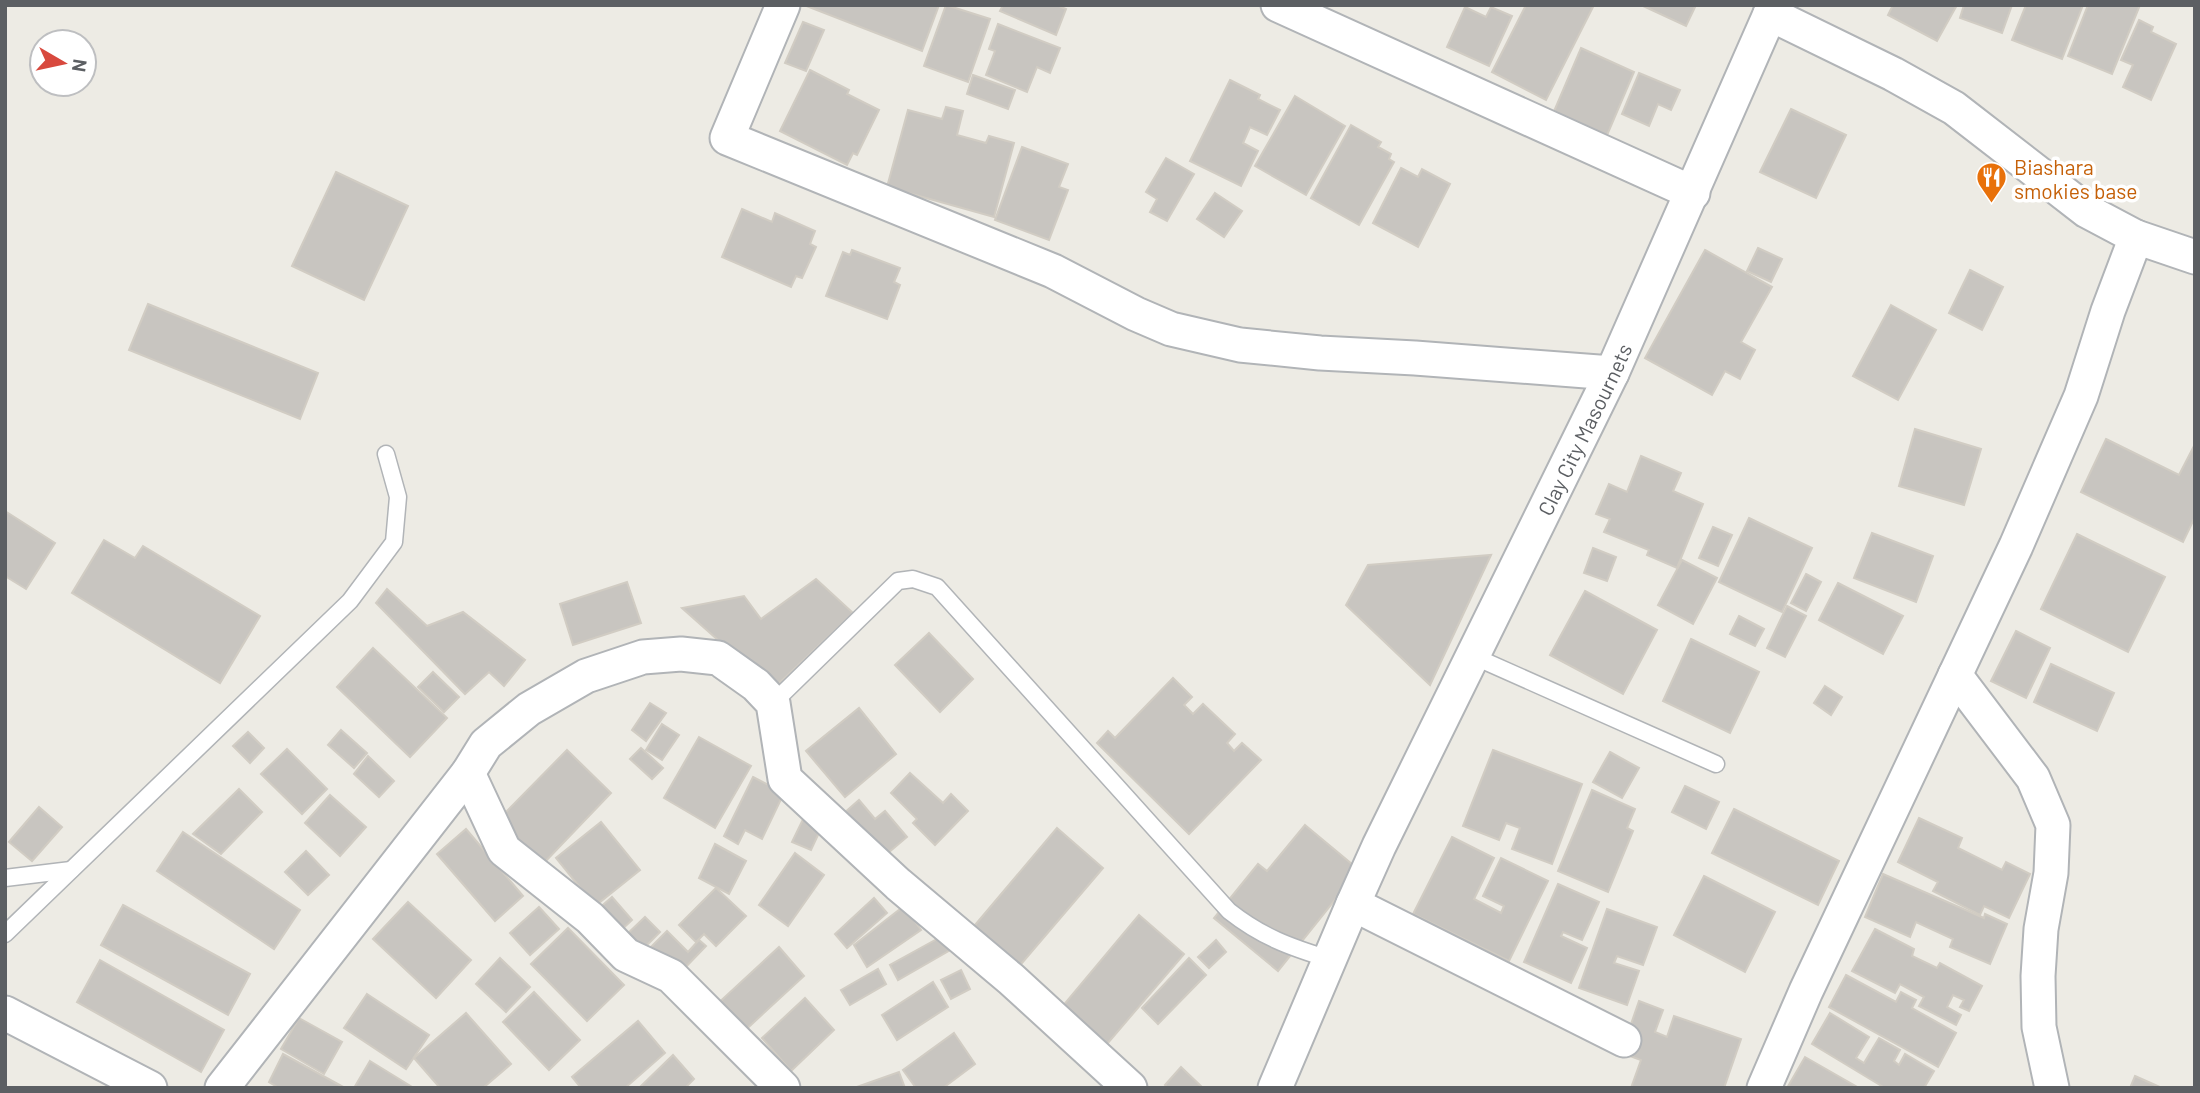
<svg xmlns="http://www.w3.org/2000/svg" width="2200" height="1093" font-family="Barlow,sans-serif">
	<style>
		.building { fill: #c8c5c0; stroke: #d1ccc3; stroke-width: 2 }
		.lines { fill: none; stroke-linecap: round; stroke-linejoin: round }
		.service-casing { stroke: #b1b4b7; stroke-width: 19 }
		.minor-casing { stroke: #b1b4b7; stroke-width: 37 }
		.service { stroke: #fff; stroke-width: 16 }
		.minor { stroke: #fff; stroke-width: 33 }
		.labels { text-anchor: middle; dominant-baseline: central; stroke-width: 7; stroke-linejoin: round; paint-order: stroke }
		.food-label { font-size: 21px; fill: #c56008; stroke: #fff; text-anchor: start }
		.street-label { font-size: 21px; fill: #5c5f63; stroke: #fff }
	</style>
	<rect width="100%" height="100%" fill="#edebe4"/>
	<!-- building -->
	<g class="building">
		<path d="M 804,5 L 939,5 L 922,51 Z"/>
		<path d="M 946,5 L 990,19 L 968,82 L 924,66 Z"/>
		<path d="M 1003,5 L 1057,5 L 1066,9 L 1056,35 L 1000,11 Z"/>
		<path d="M 1526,5 L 1594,5 L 1546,100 L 1492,72 Z"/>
		<path d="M 1641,5 L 1696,5 L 1686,26 Z"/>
		<path d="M 1893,5 L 1957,5 L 1937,41 L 1888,15 Z"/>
		<path d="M 1964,5 L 2012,5 L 2002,33 L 1960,18 Z"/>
		<path d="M 2026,5 L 2083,5 L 2062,59 L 2012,40 Z"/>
		<path d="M 2088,5 L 2140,5 L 2112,74 L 2068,56 Z"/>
		<path d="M 1465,7 L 1486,17 L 1491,7 L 1512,16 L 1489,66 L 1447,47 Z"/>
		<path d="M 2139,20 L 2153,27 L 2151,32 L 2176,44 L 2151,100 L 2123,87 L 2133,65 L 2121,60 Z"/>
		<path d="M 803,22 L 824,30 L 806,71 L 785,63 Z"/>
		<path d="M 998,24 L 1060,48 L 1050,73 L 1037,67 L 1027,92 L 986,75 L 995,51 L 989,49 Z"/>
		<path d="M 1581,48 L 1634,72 L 1605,140 L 1552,116 Z"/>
		<path d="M 810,70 L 849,90 L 847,94 L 879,110 L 857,155 L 853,153 L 847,165 L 780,131 Z"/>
		<path d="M 1639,73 L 1680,90 L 1671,110 L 1658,104 L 1649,126 L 1622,114 Z"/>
		<path d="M 973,75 L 1015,90 L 1008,109 L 967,94 Z"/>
		<path d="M 1230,80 L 1260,95 L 1258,99 L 1280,110 L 1267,135 L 1250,127 L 1243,143 L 1258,151 L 1241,186 L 1190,161 Z"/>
		<path d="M 1295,96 L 1345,126 L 1306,195 L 1255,166 Z"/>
		<path d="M 946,107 L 963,111 L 957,135 L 986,143 L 989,136 L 1014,143 L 994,217 L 887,187 L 908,110 L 942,119 Z"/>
		<path d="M 1791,109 L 1846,135 L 1816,198 L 1760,172 Z"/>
		<path d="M 1351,125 L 1381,142 L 1378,147 L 1391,154 L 1389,159 L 1394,162 L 1359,225 L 1311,198 Z"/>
		<path d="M 1022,147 L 1068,164 L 1059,187 L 1068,190 L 1049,240 L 995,220 Z"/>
		<path d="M 1166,158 L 1194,174 L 1167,221 L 1150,212 L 1157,199 L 1146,192 Z"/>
		<path d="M 1401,168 L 1418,177 L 1422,169 L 1450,184 L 1418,247 L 1373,223 Z"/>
		<path d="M 336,172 L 408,206 L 364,300 L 292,266 Z"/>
		<path d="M 1215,193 L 1242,211 L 1224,237 L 1197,219 Z"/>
		<path d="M 742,209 L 772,222 L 775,213 L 815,231 L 810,244 L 816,247 L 802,278 L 796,276 L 791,287 L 722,257 Z"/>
		<path d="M 1758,248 L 1782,259 L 1771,282 L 1747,271 Z"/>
		<path d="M 852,250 L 900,268 L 894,282 L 900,285 L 887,319 L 826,296 L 843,252 L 850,255 Z"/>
		<path d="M 1705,250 L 1772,287 L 1741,342 L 1755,350 L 1740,379 L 1725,371 L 1712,395 L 1645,358 Z"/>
		<path d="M 1970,270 L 2003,287 L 1982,330 L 1949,313 Z"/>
		<path d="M 148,304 L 318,373 L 300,419 L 129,350 Z"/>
		<path d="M 1891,305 L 1936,330 L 1898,400 L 1853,376 Z"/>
		<path d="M 1915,429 L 1981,449 L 1964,505 L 1899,486 Z"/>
		<path d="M 2106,439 L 2179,475 L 2195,444 L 2195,517 L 2183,542 L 2081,492 Z"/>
		<path d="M 1641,456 L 1681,473 L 1673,491 L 1703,504 L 1677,568 L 1647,555 L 1649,550 L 1604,532 L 1610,519 L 1596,514 L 1609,484 L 1627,492 Z"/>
		<path d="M 5,511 L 55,543 L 26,589 L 5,576 Z"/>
		<path d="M 1749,518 L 1812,548 L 1782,612 L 1719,582 Z"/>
		<path d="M 1713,527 L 1732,535 L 1718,566 L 1699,558 Z"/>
		<path d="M 1872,533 L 1933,556 L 1916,602 L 1854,578 Z"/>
		<path d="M 2077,534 L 2165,577 L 2128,652 L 2041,609 Z"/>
		<path d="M 104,540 L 135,558 L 143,546 L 260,616 L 220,683 L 72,593 Z"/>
		<path d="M 1593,548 L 1616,557 L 1607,581 L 1584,573 Z"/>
		<path d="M 1491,555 L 1430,685 L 1346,605 L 1368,565 Z"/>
		<path d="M 1682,560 L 1717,578 L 1693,624 L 1658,605 Z"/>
		<path d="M 1806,574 L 1821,582 L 1806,611 L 1791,603 Z"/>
		<path d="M 816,579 L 853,613 L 773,689 L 682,608 L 744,596 L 761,619 Z"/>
		<path d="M 627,582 L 641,623 L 573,645 L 560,604 Z"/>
		<path d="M 1838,583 L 1903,616 L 1883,654 L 1819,620 Z"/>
		<path d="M 387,589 L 427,626 L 463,612 L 525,660 L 504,686 L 489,672 L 465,694 L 376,603 Z"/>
		<path d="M 1585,591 L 1657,630 L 1623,694 L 1550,655 Z"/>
		<path d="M 1787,606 L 1806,616 L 1785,657 L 1767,648 Z"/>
		<path d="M 1739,616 L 1764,629 L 1755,646 L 1730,634 Z"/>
		<path d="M 2016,631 L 2050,648 L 2026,698 L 1991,681 Z"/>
		<path d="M 929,633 L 973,679 L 940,712 L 895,665 Z"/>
		<path d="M 1691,639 L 1759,672 L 1730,733 L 1663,701 Z"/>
		<path d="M 373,648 L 447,718 L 410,757 L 337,687 Z"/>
		<path d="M 2051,664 L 2114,693 L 2097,731 L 2034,702 Z"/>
		<path d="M 433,672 L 459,697 L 444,712 L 418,687 Z"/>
		<path d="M 1173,678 L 1192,697 L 1184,705 L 1193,714 L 1203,704 L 1235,734 L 1227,743 L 1234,751 L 1242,743 L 1261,760 L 1189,834 L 1097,743 L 1108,731 L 1115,738 Z"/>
		<path d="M 1825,686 L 1842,697 L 1831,715 L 1814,703 Z"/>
		<path d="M 650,703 L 666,713 L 646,741 L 632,730 Z"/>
		<path d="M 859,708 L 896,754 L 845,797 L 806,751 Z"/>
		<path d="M 662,724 L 679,735 L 662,760 L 646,750 Z"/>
		<path d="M 341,730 L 367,753 L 354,768 L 328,745 Z"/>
		<path d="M 248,732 L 264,748 L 250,763 L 233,746 Z"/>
		<path d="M 699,737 L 751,766 L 715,828 L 664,798 Z"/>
		<path d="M 641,748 L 663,768 L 652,779 L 630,759 Z"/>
		<path d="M 287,749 L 327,789 L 302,814 L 261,774 Z"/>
		<path d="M 567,750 L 611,793 L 541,866 L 496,822 Z"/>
		<path d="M 1493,750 L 1582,784 L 1552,864 L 1512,849 L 1520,828 L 1506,823 L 1499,840 L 1463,826 Z"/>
		<path d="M 1610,752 L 1639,768 L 1622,798 L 1593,782 Z"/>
		<path d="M 368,756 L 394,781 L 379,797 L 354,774 Z"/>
		<path d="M 910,773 L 943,803 L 951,794 L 968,811 L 935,845 L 913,823 L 917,819 L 891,793 Z"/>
		<path d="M 753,777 L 784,793 L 762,839 L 745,830 L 738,844 L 724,836 Z"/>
		<path d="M 1685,786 L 1719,802 L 1706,829 L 1672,812 Z"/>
		<path d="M 239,789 L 262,812 L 221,854 L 193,834 Z"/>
		<path d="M 1592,790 L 1635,809 L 1627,828 L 1633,831 L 1608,892 L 1558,871 Z"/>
		<path d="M 330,795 L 366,827 L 340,856 L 305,823 Z"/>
		<path d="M 859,800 L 875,819 L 885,811 L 907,837 L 882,858 L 844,813 Z"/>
		<path d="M 39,807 L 62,827 L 32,861 L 9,842 Z"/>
		<path d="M 1734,809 L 1839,861 L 1818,905 L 1712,853 Z"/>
		<path d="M 807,811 L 825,820 L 811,850 L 792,842 Z"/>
		<path d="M 1919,818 L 1962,838 L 1958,848 L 2002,870 L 2006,862 L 2030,874 L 2009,918 L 1984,906 L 1980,915 L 1933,891 L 1938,882 L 1898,862 Z"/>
		<path d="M 601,822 L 640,870 L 595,906 L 556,858 Z"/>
		<path d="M 1305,825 L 1359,870 L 1278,971 L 1214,918 L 1258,864 L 1267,871 Z"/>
		<path d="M 1057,828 L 1103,868 L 1016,970 L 970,931 Z"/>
		<path d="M 466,829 L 523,896 L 495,921 L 437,854 Z"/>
		<path d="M 183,832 L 300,910 L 274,949 L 157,871 Z"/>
		<path d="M 1452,837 L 1494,858 L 1474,899 L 1501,913 L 1504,906 L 1483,896 L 1501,858 L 1548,881 L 1509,961 L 1413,914 Z"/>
		<path d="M 715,844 L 746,861 L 729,894 L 699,878 Z"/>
		<path d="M 306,851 L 329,875 L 308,895 L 285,872 Z"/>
		<path d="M 795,853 L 824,875 L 788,926 L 759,905 Z"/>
		<path d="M 1883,874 L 1984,918 L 1985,914 L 2007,924 L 1990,964 L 1950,947 L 1953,939 L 1916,922 L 1910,937 L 1865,917 Z"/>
		<path d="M 1704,876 L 1775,912 L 1745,972 L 1674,935 Z"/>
		<path d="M 1558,884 L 1599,902 L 1582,940 L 1563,932 L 1561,936 L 1587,948 L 1571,983 L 1524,962 Z"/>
		<path d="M 716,888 L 746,916 L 716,946 L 704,934 L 696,942 L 679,925 Z"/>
		<path d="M 612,897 L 632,920 L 617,934 L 596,911 Z"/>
		<path d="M 874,898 L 887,913 L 847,948 L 835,934 Z"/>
		<path d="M 408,902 L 471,960 L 436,998 L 373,939 Z"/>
		<path d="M 123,905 L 250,974 L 228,1015 L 101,945 Z"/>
		<path d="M 904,906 L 921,930 L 867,967 L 854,945 Z"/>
		<path d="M 539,907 L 559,929 L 530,955 L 510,933 Z"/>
		<path d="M 1607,909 L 1657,927 L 1643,965 L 1617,956 L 1614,963 L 1639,971 L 1627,1005 L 1579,988 Z"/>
		<path d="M 1139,915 L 1184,954 L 1101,1051 L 1056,1014 Z"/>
		<path d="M 645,917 L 660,932 L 639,953 L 624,937 Z"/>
		<path d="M 568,928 L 624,985 L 587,1021 L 531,964 Z"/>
		<path d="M 1875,929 L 1914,949 L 1912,956 L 1937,968 L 1940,963 L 1982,986 L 1969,1011 L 1960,1007 L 1964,1000 L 1953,995 L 1947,1007 L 1961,1015 L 1956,1025 L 1919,1006 L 1924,997 L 1900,984 L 1895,993 L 1852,971 Z"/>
		<path d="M 667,931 L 688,952 L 699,940 L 706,946 L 678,975 L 650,948 Z"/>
		<path d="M 946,934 L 954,948 L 898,980 L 890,965 Z"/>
		<path d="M 1216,940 L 1226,952 L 1209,968 L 1198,957 Z"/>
		<path d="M 779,947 L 804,976 L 740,1035 L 714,1007 Z"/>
		<path d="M 500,958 L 530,987 L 506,1012 L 476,984 Z"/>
		<path d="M 1189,958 L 1206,975 L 1158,1024 L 1142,1008 Z"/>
		<path d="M 100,960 L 224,1030 L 201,1072 L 77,1002 Z"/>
		<path d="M 878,969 L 886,984 L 850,1005 L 841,990 Z"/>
		<path d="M 961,970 L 970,989 L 951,999 L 941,980 Z"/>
		<path d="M 1846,975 L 1896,1002 L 1901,992 L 1916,1000 L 1912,1008 L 1956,1033 L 1938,1067 L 1829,1007 Z"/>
		<path d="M 933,982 L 948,1007 L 897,1040 L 882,1015 Z"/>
		<path d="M 534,992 L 580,1040 L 549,1070 L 503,1022 Z"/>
		<path d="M 367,994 L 429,1035 L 406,1069 L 344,1028 Z"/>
		<path d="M 805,998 L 834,1030 L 791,1071 L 762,1038 Z"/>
		<path d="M 1639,1001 L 1663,1010 L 1655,1032 L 1667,1037 L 1674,1016 L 1741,1039 L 1724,1088 L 1631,1088 L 1641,1060 L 1621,1053 Z"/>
		<path d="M 466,1013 L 511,1064 L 483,1088 L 440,1088 L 414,1058 Z"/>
		<path d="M 1830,1013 L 1869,1037 L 1856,1058 L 1864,1063 L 1879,1038 L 1900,1050 L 1894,1061 L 1899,1065 L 1905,1054 L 1934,1071 L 1924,1088 L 1885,1088 L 1812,1044 Z"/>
		<path d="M 299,1018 L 342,1042 L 324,1074 L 281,1049 Z"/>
		<path d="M 638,1021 L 665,1053 L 625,1088 L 581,1088 L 572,1077 Z"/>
		<path d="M 954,1033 L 975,1064 L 943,1088 L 916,1088 L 903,1070 Z"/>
		<path d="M 283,1054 L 345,1088 L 279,1088 L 269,1082 Z"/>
		<path d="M 673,1055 L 694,1079 L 685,1088 L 639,1088 Z"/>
		<path d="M 1805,1057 L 1859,1088 L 1787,1088 Z"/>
		<path d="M 370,1061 L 412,1087 L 411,1088 L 354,1088 Z"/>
		<path d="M 1181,1067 L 1203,1088 L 1168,1088 L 1165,1085 Z"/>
		<path d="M 899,1072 L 905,1088 L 854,1088 Z"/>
		<path d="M 2135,1076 L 2162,1088 L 2130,1088 Z"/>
	</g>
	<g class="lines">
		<defs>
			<g id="service">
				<path d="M 1473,656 L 1716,764"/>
				<path d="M 773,703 L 898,581 L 913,579 L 937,587 L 1229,911 C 1262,937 1290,947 1329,959"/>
				<path d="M 5,878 L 71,870"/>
				<path d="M 5,934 L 350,601 L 394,542 L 398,497 L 386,454"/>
			</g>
			<g id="minor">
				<path d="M 783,5 L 727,138 L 1053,271 L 1136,314 L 1171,329 L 1240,345 L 1320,353 L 1415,358 L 1612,373"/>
				<path d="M 1278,5 L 1693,193"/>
				<path d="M 2136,237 L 2195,257"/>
				<path d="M 1955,675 L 2033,778 L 2053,825 L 2051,873 L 2041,929 L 2038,976 L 2039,1027 L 2052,1088"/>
				<path d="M 468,773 L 504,850 L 590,918 L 626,955 L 671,976 L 783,1088"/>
				<path d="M 1353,904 L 1624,1040"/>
				<path d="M 5,1013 L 150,1088"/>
				<path d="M 222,1088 L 468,773 L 486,744 L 529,709 L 586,676 L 643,657 L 681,654 L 718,658 L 756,685 L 773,703 L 785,779 L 898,884 L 1011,979 L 1130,1088"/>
				<path id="s1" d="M 1275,1088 L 1353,904 L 1379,846 L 1612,373 L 1774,5"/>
				<path d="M 1764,1088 L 1806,991 L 2016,546 L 2081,396 L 2108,311 L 2136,237 L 2087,211 L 1954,108 L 1893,74 L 1770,14"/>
			</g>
		</defs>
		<!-- service casing -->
		<use href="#service" class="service-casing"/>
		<!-- minor casing -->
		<use href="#minor" class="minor-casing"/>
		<!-- service -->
		<use href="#service" class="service"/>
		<!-- minor -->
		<use href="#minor" class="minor"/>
	</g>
	<!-- icons -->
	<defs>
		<symbol id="restaurant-pin" viewBox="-11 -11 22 30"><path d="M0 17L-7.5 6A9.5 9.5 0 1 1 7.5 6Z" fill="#e8710a" stroke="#fff"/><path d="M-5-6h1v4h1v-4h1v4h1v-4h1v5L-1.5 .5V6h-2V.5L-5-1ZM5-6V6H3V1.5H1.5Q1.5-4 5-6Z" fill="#fff"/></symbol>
	</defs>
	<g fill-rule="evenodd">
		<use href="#restaurant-pin" x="1974" y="160" width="35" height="47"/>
	</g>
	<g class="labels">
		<!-- food labels -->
		<g class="food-label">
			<text x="2014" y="166">Biashara<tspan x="2014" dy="24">smokies base</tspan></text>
		</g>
		<!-- street labels -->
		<g class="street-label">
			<text stroke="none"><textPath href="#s1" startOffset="728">Clay City Masournets</textPath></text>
		</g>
	</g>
	<!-- border -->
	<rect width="2200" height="1093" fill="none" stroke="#5c5f63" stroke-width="14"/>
	<!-- north arrow -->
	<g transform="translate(63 63) rotate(99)"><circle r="33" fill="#ffffff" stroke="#bebfc1" stroke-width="2"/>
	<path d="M0-5L12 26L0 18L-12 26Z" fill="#d8493e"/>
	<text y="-10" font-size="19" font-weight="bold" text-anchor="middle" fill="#5c5f63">N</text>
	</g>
</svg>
